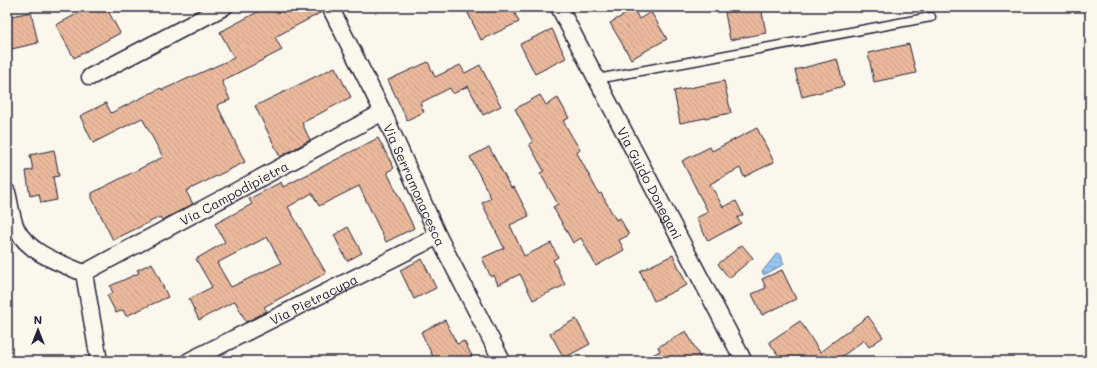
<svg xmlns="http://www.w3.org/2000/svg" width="1097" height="368" font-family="Mali,sans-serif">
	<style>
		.water { fill: url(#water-rules); stroke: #6985a9 }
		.building { fill: url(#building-back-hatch); stroke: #22223b; fill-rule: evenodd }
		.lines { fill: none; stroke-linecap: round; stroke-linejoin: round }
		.service-casing { stroke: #22223b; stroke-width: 11 }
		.minor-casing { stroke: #22223b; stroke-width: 19 }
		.service { stroke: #fbf7ec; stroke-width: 8 }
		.minor { stroke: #fbf7ec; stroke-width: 16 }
		.labels { text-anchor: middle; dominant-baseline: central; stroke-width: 3; stroke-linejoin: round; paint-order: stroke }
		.street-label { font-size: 13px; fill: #22223b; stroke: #fbf7ec }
	</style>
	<defs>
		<pattern id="water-rules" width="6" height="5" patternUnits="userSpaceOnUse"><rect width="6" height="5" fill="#98c7f3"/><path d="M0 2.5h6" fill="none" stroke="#83abd1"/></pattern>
		<pattern id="building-back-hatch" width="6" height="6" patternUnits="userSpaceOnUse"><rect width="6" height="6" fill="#ebb99c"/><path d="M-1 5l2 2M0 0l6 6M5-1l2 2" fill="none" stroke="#c99f87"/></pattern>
	</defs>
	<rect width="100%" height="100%" fill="#fbf7ec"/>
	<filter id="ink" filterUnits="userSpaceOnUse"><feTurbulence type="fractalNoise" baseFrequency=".025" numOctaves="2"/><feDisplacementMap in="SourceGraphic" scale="8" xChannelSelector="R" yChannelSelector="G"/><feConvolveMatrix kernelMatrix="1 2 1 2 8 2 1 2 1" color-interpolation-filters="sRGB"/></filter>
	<g filter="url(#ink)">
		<!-- water -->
		<path class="water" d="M 777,253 L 781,255 L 784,264 L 764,275 L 762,272 Z"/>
		<!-- building -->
		<g class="building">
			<path d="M 90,7 L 106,7 L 120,33 L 74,58 L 56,25 Z"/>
			<path d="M 267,7 L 321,7 L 322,12 L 275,37 L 282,50 L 222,81 L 230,100 L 217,105 L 245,162 L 186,191 L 193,204 L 162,220 L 160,217 L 113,240 L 92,198 L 92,193 L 163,157 L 142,118 L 93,143 L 80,116 L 106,103 L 111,113 L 161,88 L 162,90 L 234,58 L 220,32 Z"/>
			<path d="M 465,7 L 512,7 L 519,22 L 481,40 Z"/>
			<path d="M 724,7 L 761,7 L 766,33 L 730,40 Z"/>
			<path d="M 634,9 L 639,19 L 651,12 L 667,39 L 631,59 L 610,23 Z"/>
			<path d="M 31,12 L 38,43 L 7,50 L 7,17 Z"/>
			<path d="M 552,29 L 566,58 L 535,74 L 520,44 Z"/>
			<path d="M 909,44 L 916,73 L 874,82 L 868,53 Z"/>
			<path d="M 837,59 L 844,86 L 802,97 L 795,70 Z"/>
			<path d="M 428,62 L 435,77 L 460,65 L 465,73 L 480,65 L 501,106 L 483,115 L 468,86 L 453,94 L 450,88 L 420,103 L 424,112 L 407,120 L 388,80 Z"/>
			<path d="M 335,67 L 351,97 L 302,123 L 310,140 L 280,157 L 255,106 Z"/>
			<path d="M 724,81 L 731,113 L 680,123 L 674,91 Z"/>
			<path d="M 540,95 L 546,105 L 558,98 L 569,118 L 563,121 L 580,150 L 577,153 L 599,194 L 601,193 L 616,220 L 620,218 L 629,235 L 619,240 L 624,250 L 596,266 L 581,238 L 573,243 L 553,207 L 558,204 L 540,173 L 544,171 L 529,144 L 533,142 L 515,109 Z"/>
			<path d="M 757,128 L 774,162 L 744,177 L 740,168 L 710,184 L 723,207 L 736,201 L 743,215 L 737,218 L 741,223 L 708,241 L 696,218 L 708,212 L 682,161 L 710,147 L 712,151 Z"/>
			<path d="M 378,138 L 394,168 L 387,172 L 414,228 L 386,242 L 359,186 L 319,206 L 312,193 L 288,207 L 326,273 L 264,307 L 267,311 L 246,322 L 235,301 L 199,320 L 189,299 L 212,287 L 196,259 L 225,242 L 215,224 L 252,204 L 249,199 L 281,182 L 283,187 ZM 267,237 L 281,263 L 231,287 L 217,263 Z"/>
			<path d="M 489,147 L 511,188 L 514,187 L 529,216 L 510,225 L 524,256 L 551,243 L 558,257 L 553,260 L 565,285 L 533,300 L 520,274 L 498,285 L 494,275 L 491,277 L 482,258 L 504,248 L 482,203 L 491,198 L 470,157 Z"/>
			<path d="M 54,150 L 59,176 L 53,177 L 57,200 L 41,203 L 39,194 L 30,196 L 26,171 L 33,170 L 30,155 Z"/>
			<path d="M 348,227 L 362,253 L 347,261 L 334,235 Z"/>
			<path d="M 742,245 L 753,258 L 729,278 L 718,264 Z"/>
			<path d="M 673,255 L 687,285 L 654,301 L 640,271 Z"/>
			<path d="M 422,259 L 436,288 L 414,299 L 400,270 Z"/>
			<path d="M 152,263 L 168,297 L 126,316 L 123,310 L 116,313 L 107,295 L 113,293 L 110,286 L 139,273 L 137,270 Z"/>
			<path d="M 782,270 L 796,299 L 762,315 L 752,294 L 766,288 L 762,279 Z"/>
			<path d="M 868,316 L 883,337 L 869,347 L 864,340 L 836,361 L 782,361 L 769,342 L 800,321 L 820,352 Z"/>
			<path d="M 576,319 L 590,344 L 564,358 L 550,333 Z"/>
			<path d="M 445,320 L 457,344 L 464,341 L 472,356 L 461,361 L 435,361 L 421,332 Z"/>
			<path d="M 686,331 L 702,361 L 641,361 L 660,351 L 658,347 Z"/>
		</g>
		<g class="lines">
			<defs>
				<path id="service" d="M 597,79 L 931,17"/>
				<g id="minor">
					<path id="s1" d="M 330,7 L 383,112 L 438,236 L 502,361"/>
					<path id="s2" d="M 559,7 L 742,358 L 739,361"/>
					<path d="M 90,77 L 224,7"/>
					<path d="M 7,192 C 10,203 11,217 16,228 C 28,253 60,263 84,273 L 99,361"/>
					<path id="s3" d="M 84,273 L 383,112"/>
					<path id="s4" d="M 189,361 L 438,236"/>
				</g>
			</defs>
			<!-- service casing -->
			<use href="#service" class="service-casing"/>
			<!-- minor casing -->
			<use href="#minor" class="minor-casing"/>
			<!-- service -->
			<use href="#service" class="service"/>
			<!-- minor -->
			<use href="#minor" class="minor"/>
		</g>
	</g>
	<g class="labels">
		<!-- street labels -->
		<g class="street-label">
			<text stroke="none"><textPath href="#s2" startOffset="198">Via Guido Donegani</textPath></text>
			<text stroke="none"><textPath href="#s1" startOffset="197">Via Serramonacesca</textPath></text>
			<text stroke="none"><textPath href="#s3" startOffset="170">Via Campodipietra</textPath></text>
			<text stroke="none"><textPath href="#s4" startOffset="139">Via Pietracupa</textPath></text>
		</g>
	</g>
	<!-- margin -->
	<rect width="1097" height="368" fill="none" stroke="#fbf7ec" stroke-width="24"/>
	<rect x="12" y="12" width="1073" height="344" fill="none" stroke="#22223b" stroke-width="1.5" filter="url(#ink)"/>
	<!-- north arrow -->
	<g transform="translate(38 330)" stroke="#fbf7ec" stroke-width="3" paint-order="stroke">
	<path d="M0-3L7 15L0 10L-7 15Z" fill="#22223b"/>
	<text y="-6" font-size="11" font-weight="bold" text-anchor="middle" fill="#22223b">N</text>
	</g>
</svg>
